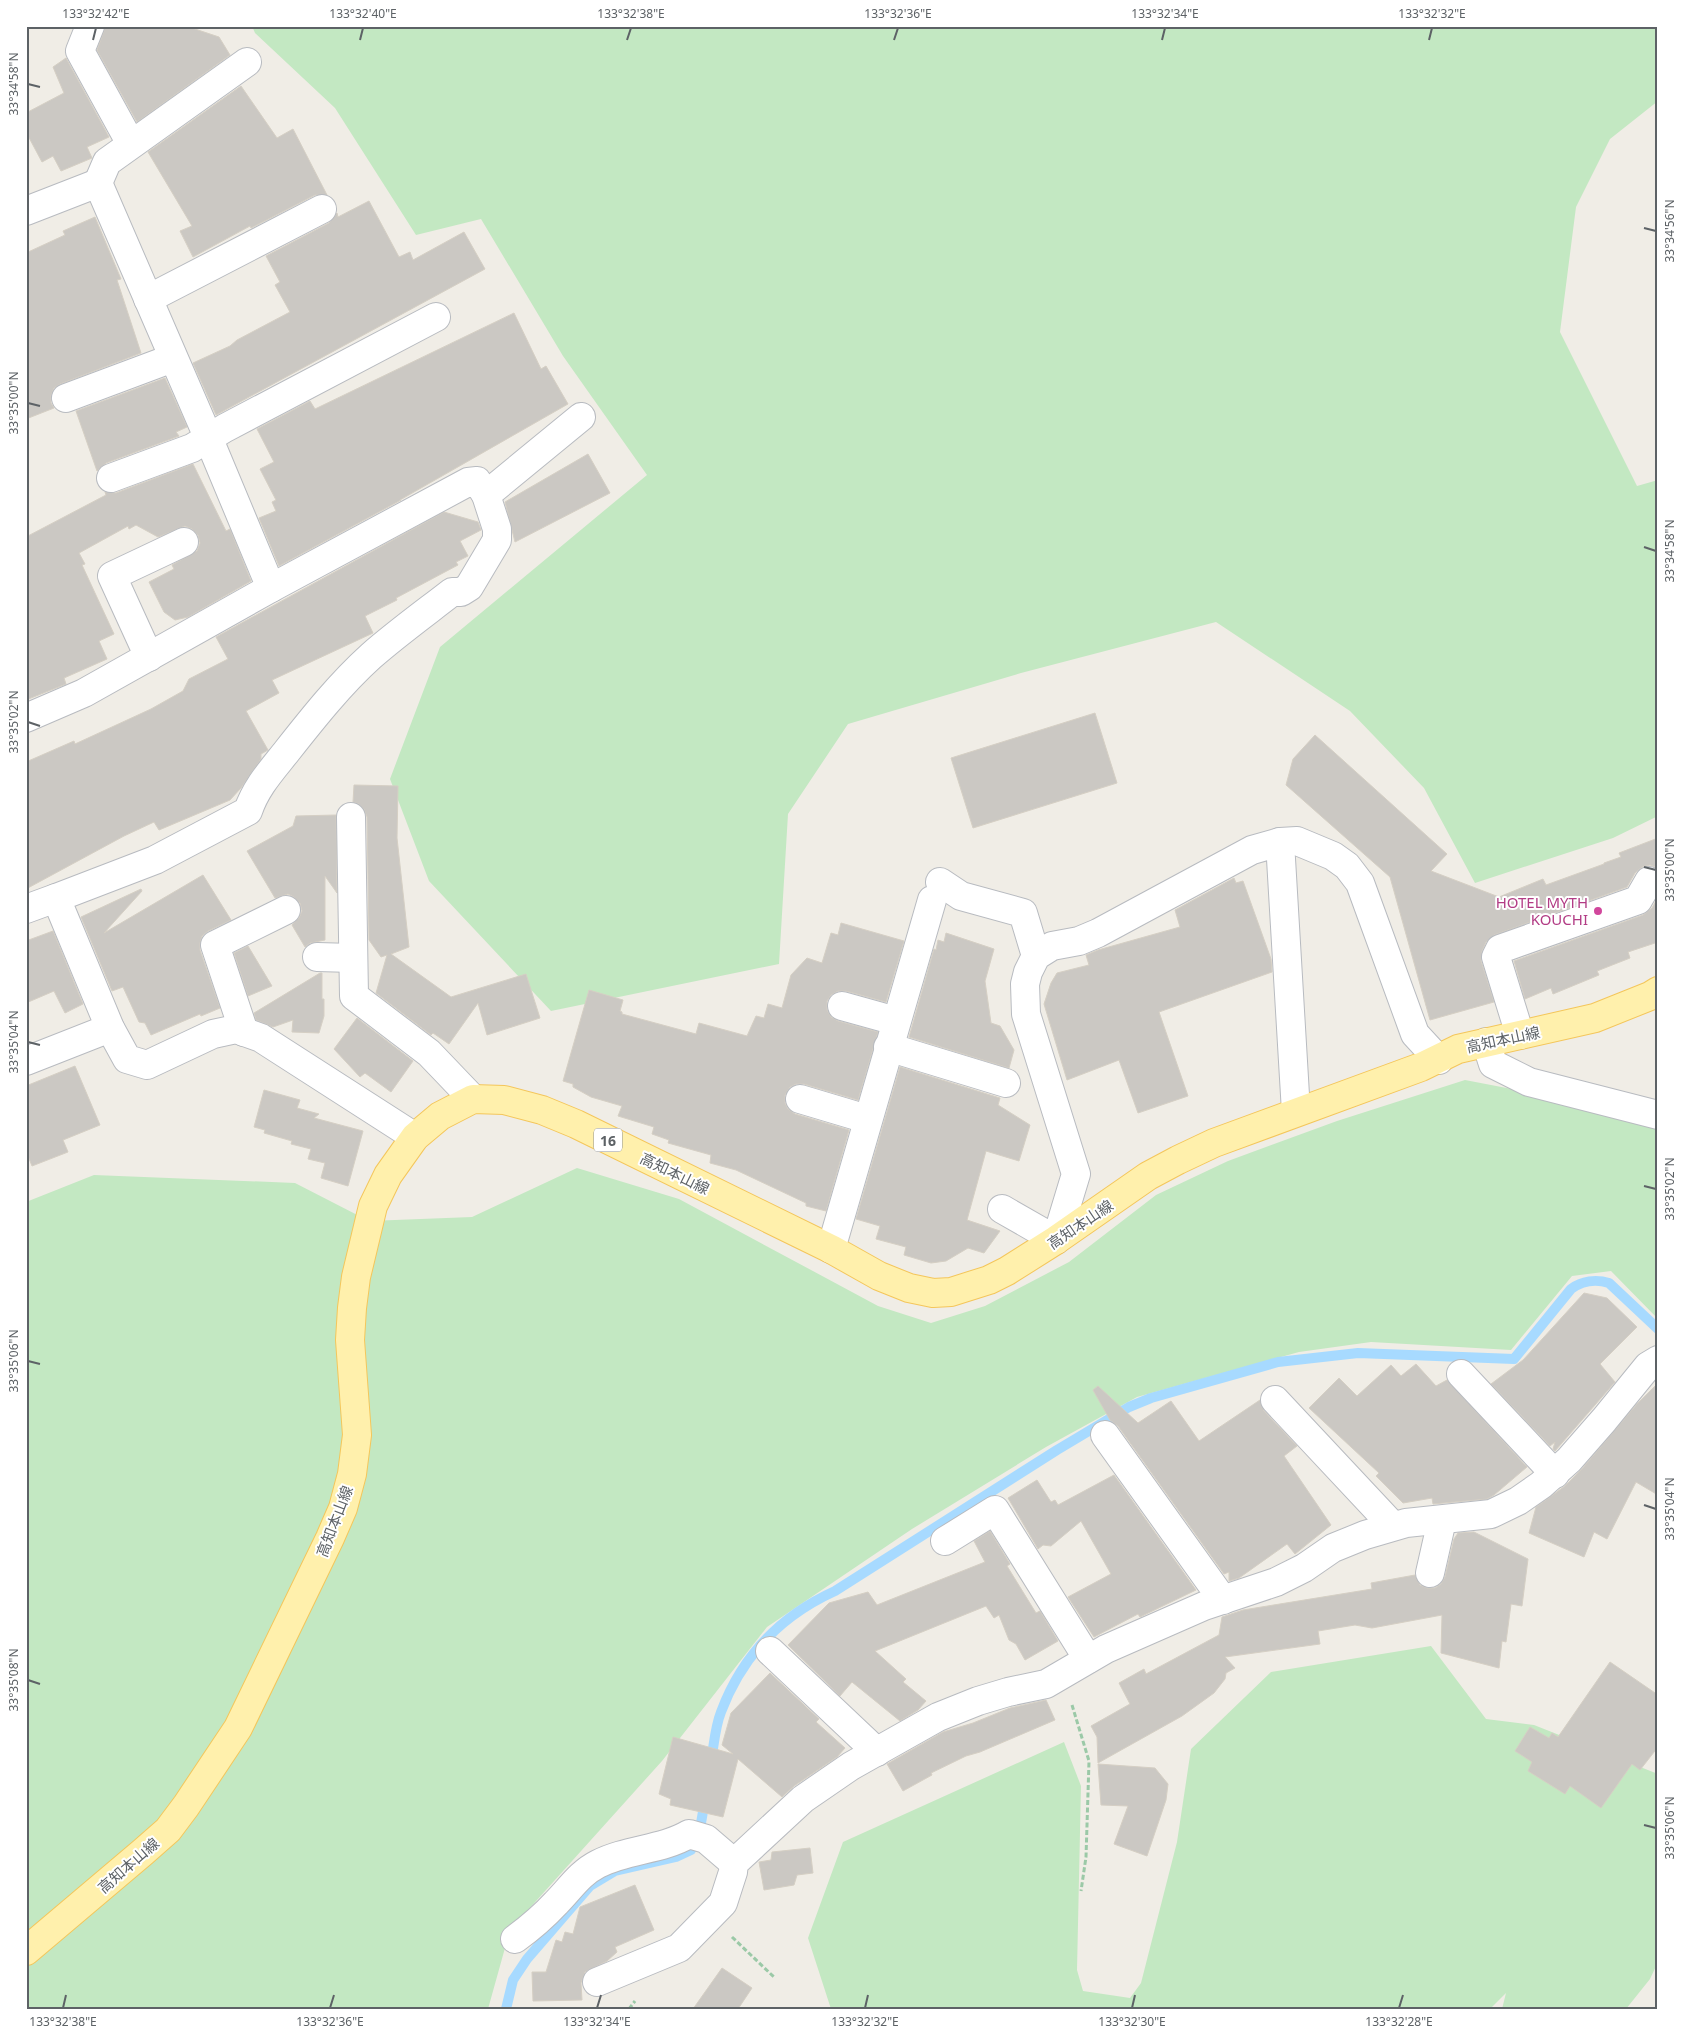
<svg xmlns="http://www.w3.org/2000/svg" width="1684" height="2035" font-family="'Noto Sans','Noto Sans JP',sans-serif">
	<style>
		.green { fill: #c3e8c2 }
		.lines { fill: none; stroke-linecap: round; stroke-linejoin: round }
		.stream { stroke: #a7daff; stroke-width: 10 }
		.building { fill: #cbc8c3; stroke: #d5cfc4 }
		.minor-casing { stroke: #b8bbc0; stroke-width: 30 }
		.major-casing { stroke: #f4c65b; stroke-width: 30 }
		.path { stroke: #9bc9a7; stroke-width: 3; stroke-dasharray: 5 2.5; stroke-linecap: butt }
		.minor { stroke: #fff; stroke-width: 28 }
		.major { stroke: #fff0ac; stroke-width: 28 }
		.ticks { fill: none; stroke: #5d6266; stroke-width: 2 }
		.hotel-dot { fill: #d1479c; stroke: #fff; stroke-width: 2 }
		.labels { text-anchor: middle; dominant-baseline: central; stroke-width: 4; stroke-linejoin: round; paint-order: stroke }
		.shield { fill: #fff; stroke: #8e9194; stroke-width: 1 }
		.shield-label { font-size: 14px; font-weight: bold; fill: #5d6266 }
		.hotel-label { font-size: 15px; fill: #b23c85; stroke: #fff; text-anchor: end }
		.street-label { font-size: 15px; fill: #5d6266; stroke: #fff }
		.neatline { fill: none; stroke: #5d6266; stroke-width: 2 }
		.ticks-label { font-size: 12px; text-anchor: middle; fill: #5d6266 }
	</style>
	<rect width="100%" height="100%" fill="#f0ede6"/>
	<!-- green -->
	<g class="green">
		<path d="M 252,26 L 1658,26 L 1658,101 L 1610,139 L 1576,207 L 1560,332 L 1637,486 L 1658,480 L 1658,816 L 1613,838 L 1475,883 L 1424,788 L 1350,711 L 1216,622 L 1021,673 L 848,724 L 788,814 L 779,964 L 551,1011 L 429,881 L 390,779 L 440,647 L 647,475 L 563,356 L 481,219 L 416,235 L 335,108 L 255,33 Z"/>
		<path d="M 1465,1080 L 1517,1090 L 1658,1128 L 1658,1319 L 1611,1271 L 1572,1276 L 1511,1350 L 1371,1342 L 1299,1352 L 1137,1397 L 1046,1447 L 912,1529 L 767,1627 L 662,1761 L 510,1930 L 488,2009 L 26,2009 L 26,1202 L 94,1175 L 295,1183 L 369,1221 L 472,1217 L 577,1168 L 679,1199 L 878,1306 L 931,1323 L 985,1306 L 1069,1262 L 1156,1195 L 1228,1161 L 1337,1121 Z"/>
		<path d="M 1431,1646 L 1486,1719 L 1534,1725 L 1658,1774 L 1658,1962 L 1650,1979 L 1626,2009 L 1502,2009 L 1506,1993 L 1490,2009 L 831,2009 L 808,1938 L 843,1842 L 1064,1742 L 1081,1786 L 1077,1970 L 1083,1991 L 1130,1998 L 1141,1983 L 1177,1842 L 1191,1749 L 1271,1672 Z"/>
	</g>
	<g class="lines">
		<!-- stream -->
		<g class="stream">
			<path d="M 711,1761 C 714,1745 715,1727 721,1712 C 742,1656 780,1616 835,1591 L 1057,1450 L 1129,1407 L 1151,1398 L 1278,1362 L 1358,1353 L 1514,1359 L 1571,1289 C 1582,1281 1596,1279 1609,1283 L 1658,1329"/>
			<path d="M 506,2009 L 513,1980 L 527,1959 L 590,1886 L 615,1871 L 676,1857 L 691,1850 L 701,1823 L 705,1800"/>
		</g>
	</g>
	<!-- building -->
	<g class="building">
		<path d="M 108,26 L 186,26 L 219,37 L 230,55 L 137,122 L 97,50 L 105,28 Z"/>
		<path d="M 66,58 L 109,137 L 87,147 L 92,158 L 61,171 L 53,156 L 42,162 L 26,132 L 26,113 L 64,93 L 53,67 Z"/>
		<path d="M 241,86 L 277,138 L 293,129 L 327,195 L 315,195 L 251,228 L 250,226 L 193,257 L 180,231 L 192,226 L 148,152 Z"/>
		<path d="M 369,201 L 399,257 L 410,252 L 413,260 L 464,232 L 485,269 L 216,415 L 193,363 L 230,346 L 237,340 L 290,312 L 275,285 L 280,282 L 266,256 L 329,223 L 337,213 L 338,217 Z"/>
		<path d="M 95,217 L 121,279 L 117,280 L 141,353 L 60,384 L 54,388 L 51,395 L 51,403 L 54,408 L 26,419 L 26,253 L 65,235 L 63,231 Z"/>
		<path d="M 514,313 L 541,369 L 546,366 L 568,404 L 400,500 L 401,500 L 279,566 L 259,518 L 276,511 L 272,502 L 276,500 L 260,469 L 274,462 L 257,429 L 310,401 L 315,409 Z"/>
		<path d="M 165,378 L 187,427 L 176,432 L 179,436 L 106,463 L 97,471 L 76,411 Z"/>
		<path d="M 588,454 L 610,493 L 515,542 L 505,502 Z"/>
		<path d="M 193,464 L 226,531 L 230,529 L 251,581 L 188,617 L 175,620 L 164,612 L 149,582 L 174,569 L 172,565 L 197,551 L 200,543 L 198,535 L 192,529 L 185,526 L 158,537 L 136,525 L 129,529 L 128,526 L 79,553 L 85,564 L 82,565 L 114,634 L 99,641 L 107,659 L 64,678 L 66,684 L 26,700 L 26,537 L 106,495 L 105,492 L 116,493 Z"/>
		<path d="M 444,512 L 478,522 L 481,530 L 460,541 L 468,556 L 456,562 L 458,565 L 396,598 L 397,600 L 365,616 L 373,633 L 272,680 L 279,693 L 246,711 L 268,750 L 261,754 L 261,759 L 241,788 L 230,800 L 159,830 L 154,822 L 124,836 L 26,889 L 26,762 L 74,741 L 75,744 L 151,709 L 183,691 L 189,679 L 228,659 L 216,637 Z"/>
		<path d="M 1095,713 L 1117,783 L 973,828 L 951,758 Z"/>
		<path d="M 1315,735 L 1447,854 L 1431,871 L 1499,897 L 1543,879 L 1546,885 L 1604,864 L 1604,863 L 1621,857 L 1619,853 L 1658,838 L 1658,868 L 1650,865 L 1642,867 L 1635,873 L 1627,887 L 1494,935 L 1486,942 L 1482,951 L 1481,961 L 1494,1002 L 1430,1020 L 1390,877 L 1286,785 L 1293,759 Z"/>
		<path d="M 354,785 L 398,786 L 397,838 L 409,947 L 391,954 L 451,997 L 526,974 L 540,1018 L 487,1035 L 478,1003 L 449,1044 L 433,1033 L 431,1035 L 376,993 L 387,955 L 381,957 L 369,940 L 367,817 L 364,809 L 359,804 L 353,802 Z"/>
		<path d="M 336,815 L 337,893 L 325,876 L 325,940 L 310,943 L 305,947 L 292,925 L 299,918 L 302,911 L 300,903 L 294,897 L 288,894 L 275,898 L 247,851 L 293,826 L 296,816 Z"/>
		<path d="M 203,875 L 231,920 L 208,931 L 202,936 L 200,943 L 200,950 L 220,1008 L 201,1016 L 200,1014 L 151,1035 L 145,1023 L 139,1022 L 123,987 L 112,991 L 81,917 L 141,889 L 142,891 L 104,933 Z"/>
		<path d="M 1234,878 L 1236,883 L 1243,881 L 1271,959 L 1272,972 L 1159,1012 L 1188,1096 L 1138,1113 L 1119,1060 L 1067,1080 L 1044,1004 L 1051,983 L 1057,973 L 1089,965 L 1086,955 L 1098,950 L 1180,927 L 1175,910 Z"/>
		<path d="M 1658,897 L 1658,942 L 1628,952 L 1630,958 L 1597,971 L 1599,975 L 1553,994 L 1551,988 L 1525,999 L 1514,961 L 1643,915 L 1652,908 Z"/>
		<path d="M 841,923 L 904,941 L 886,1002 L 846,991 L 838,991 L 831,995 L 827,1001 L 827,1010 L 831,1017 L 838,1021 L 878,1032 L 858,1100 L 804,1084 L 796,1084 L 790,1087 L 785,1095 L 785,1103 L 788,1109 L 795,1114 L 849,1130 L 826,1211 L 806,1206 L 806,1203 L 736,1170 L 710,1163 L 711,1155 L 668,1143 L 669,1140 L 652,1134 L 654,1127 L 618,1116 L 622,1106 L 591,1097 L 573,1087 L 573,1084 L 563,1081 L 589,990 L 623,1000 L 620,1011 L 622,1012 L 622,1014 L 696,1034 L 699,1023 L 747,1036 L 756,1016 L 764,1018 L 768,1004 L 782,1008 L 791,975 L 807,958 L 822,963 L 831,933 L 838,935 Z"/>
		<path d="M 53,931 L 83,1004 L 65,1013 L 54,991 L 26,1003 L 26,941 Z"/>
		<path d="M 946,933 L 994,949 L 985,981 L 991,1023 L 1000,1026 L 1014,1050 L 1009,1068 L 909,1037 L 934,949 L 936,950 L 938,940 L 944,942 Z"/>
		<path d="M 248,946 L 272,986 L 248,996 L 234,953 Z"/>
		<path d="M 320,973 L 322,973 L 322,999 L 324,999 L 324,1016 L 319,1033 L 292,1032 L 293,1020 L 273,1027 L 256,1020 L 254,1013 Z"/>
		<path d="M 357,1018 L 413,1061 L 391,1092 L 365,1073 L 360,1077 L 334,1049 Z"/>
		<path d="M 75,1066 L 100,1125 L 63,1140 L 68,1152 L 32,1166 L 26,1151 L 26,1086 Z"/>
		<path d="M 900,1067 L 1000,1098 L 998,1105 L 1030,1125 L 1019,1161 L 986,1151 L 967,1220 L 1000,1231 L 984,1253 L 968,1248 L 946,1261 L 931,1263 L 904,1255 L 906,1247 L 876,1239 L 880,1226 L 856,1219 Z"/>
		<path d="M 264,1090 L 300,1100 L 297,1108 L 319,1114 L 314,1118 L 363,1131 L 348,1186 L 321,1178 L 325,1163 L 308,1159 L 311,1149 L 291,1144 L 292,1141 L 264,1133 L 265,1130 L 254,1127 Z"/>
		<path d="M 1584,1293 L 1607,1298 L 1637,1327 L 1600,1364 L 1615,1382 L 1555,1451 L 1553,1449 L 1555,1442 L 1550,1446 L 1491,1384 L 1523,1360 Z"/>
		<path d="M 1416,1364 L 1436,1386 L 1447,1380 L 1527,1467 L 1494,1495 L 1487,1499 L 1433,1504 L 1432,1498 L 1403,1503 L 1376,1476 L 1379,1473 L 1309,1408 L 1339,1378 L 1357,1396 L 1391,1365 L 1401,1376 Z"/>
		<path d="M 1658,1383 L 1658,1495 L 1636,1482 L 1607,1539 L 1594,1532 L 1584,1557 L 1529,1533 L 1536,1507 L 1565,1486 L 1581,1470 L 1637,1404 Z"/>
		<path d="M 1098,1386 L 1138,1423 L 1171,1401 L 1199,1441 L 1260,1400 L 1264,1411 L 1297,1446 L 1284,1456 L 1331,1525 L 1295,1554 L 1287,1544 L 1239,1578 L 1229,1581 L 1229,1572 L 1224,1574 L 1118,1426 L 1110,1420 L 1093,1390 Z"/>
		<path d="M 1114,1475 L 1196,1590 L 1140,1617 L 1138,1614 L 1094,1637 L 1068,1597 L 1111,1574 L 1081,1521 L 1051,1546 L 1043,1545 L 1038,1549 L 1008,1498 L 1037,1480 L 1051,1502 L 1055,1500 L 1058,1505 Z"/>
		<path d="M 990,1531 L 1010,1564 L 1007,1566 L 1036,1613 L 1040,1611 L 1058,1641 L 1025,1660 L 1016,1644 L 1009,1640 L 999,1615 L 994,1618 L 986,1606 L 875,1651 L 906,1679 L 903,1682 L 926,1701 L 918,1710 L 900,1721 L 852,1682 L 840,1696 L 788,1645 L 829,1603 L 868,1592 L 877,1605 L 985,1562 L 974,1541 Z"/>
		<path d="M 1474,1532 L 1528,1559 L 1522,1606 L 1511,1604 L 1506,1642 L 1502,1641 L 1499,1668 L 1441,1653 L 1442,1615 L 1372,1628 L 1355,1625 L 1318,1631 L 1320,1644 L 1225,1657 L 1235,1668 L 1226,1673 L 1225,1679 L 1214,1693 L 1182,1716 L 1098,1763 L 1097,1737 L 1091,1726 L 1130,1704 L 1119,1683 L 1144,1669 L 1146,1674 L 1219,1635 L 1222,1617 L 1243,1610 L 1372,1589 L 1371,1583 L 1415,1575 L 1420,1585 L 1427,1588 L 1435,1588 L 1441,1584 L 1445,1577 L 1454,1539 L 1458,1533 Z"/>
		<path d="M 1610,1662 L 1658,1695 L 1658,1747 L 1640,1770 L 1632,1764 L 1601,1808 L 1570,1786 L 1565,1794 L 1528,1771 L 1532,1762 L 1515,1751 L 1530,1727 L 1549,1738 L 1552,1733 L 1558,1737 Z"/>
		<path d="M 770,1673 L 819,1719 L 816,1722 L 845,1748 L 837,1757 L 794,1786 L 782,1797 L 738,1759 L 723,1817 L 670,1805 L 671,1799 L 659,1794 L 673,1737 L 733,1754 L 722,1745 L 731,1713 Z"/>
		<path d="M 1046,1700 L 1055,1720 L 980,1752 L 966,1756 L 931,1773 L 932,1775 L 903,1791 L 887,1764 L 943,1732 L 973,1723 L 1010,1708 Z"/>
		<path d="M 1098,1764 L 1155,1768 L 1168,1784 L 1166,1800 L 1147,1856 L 1114,1844 L 1128,1806 L 1101,1805 Z"/>
		<path d="M 810,1848 L 813,1873 L 797,1875 L 794,1885 L 764,1890 L 759,1862 L 771,1860 L 772,1852 Z"/>
		<path d="M 635,1885 L 654,1930 L 615,1947 L 617,1952 L 607,1961 L 585,1972 L 581,1983 L 582,2000 L 533,2001 L 532,1972 L 546,1972 L 556,1940 L 562,1942 L 565,1932 L 573,1934 L 580,1907 Z"/>
		<path d="M 722,1968 L 752,1988 L 738,2009 L 693,2009 Z"/>
	</g>
	<g class="lines">
		<defs>
			<g id="minor">
				<path d="M 90,26 L 80,51 L 131,144"/>
				<path d="M 98,183 L 107,162 L 247,62"/>
				<path d="M 26,211 L 98,183 L 208,437 L 271,588"/>
				<path d="M 148,299 L 322,209"/>
				<path d="M 66,398 L 173,358"/>
				<path d="M 111,478 L 192,448 L 225,428 L 436,317"/>
				<path d="M 486,495 L 581,417"/>
				<path d="M 149,657 L 112,576 L 184,542"/>
				<path d="M 26,718 L 84,693 L 271,588 L 468,482 L 477,481 L 486,495 L 497,529 L 497,540 L 469,587 L 461,592 L 452,592 C 425,613 396,634 371,656 C 340,684 313,718 287,751 C 272,770 256,787 248,811 L 155,860 L 56,898 L 110,1028 L 127,1059 L 147,1065 L 213,1034 L 236,1029 L 261,1038 L 415,1137"/>
				<path d="M 351,817 L 354,996 L 429,1053 L 473,1099"/>
				<path d="M 1280,842 L 1296,1112"/>
				<path d="M 940,882 L 961,896 L 1023,913 L 1036,956"/>
				<path d="M 26,909 L 56,898"/>
				<path d="M 317,957 L 353,958"/>
				<path d="M 842,1006 L 896,1021"/>
				<path d="M 244,1032 L 215,945 L 286,910"/>
				<path d="M 1520,1035 L 1496,957 L 1500,949 L 1638,900 L 1649,881"/>
				<path d="M 1486,1042 L 1493,1064 L 1529,1082 L 1658,1115"/>
				<path d="M 888,1047 L 1006,1083"/>
				<path d="M 26,1061 L 110,1028"/>
				<path d="M 800,1099 L 867,1119"/>
				<path d="M 1002,1209 L 1056,1240 L 1076,1174 L 1026,1014 L 1025,984 L 1028,972 L 1036,956 L 1052,946 L 1079,941 L 1098,933 L 1252,850 L 1280,842 L 1297,841 L 1333,856 L 1347,866 L 1360,883 L 1415,1034 L 1439,1060"/>
				<path d="M 831,1249 L 932,900"/>
				<path d="M 1461,1374 L 1555,1474"/>
				<path d="M 1275,1400 L 1393,1526"/>
				<path d="M 1105,1435 L 1223,1600"/>
				<path d="M 945,1541 L 995,1510 L 1088,1659"/>
				<path d="M 1430,1573 L 1442,1520"/>
				<path d="M 770,1651 L 877,1752"/>
				<path d="M 515,1939 C 530,1928 543,1917 556,1903 C 570,1889 580,1873 598,1864 C 627,1849 662,1850 689,1834 L 706,1839 L 734,1863"/>
				<path d="M 597,1982 L 679,1948 L 723,1903 L 733,1872 L 734,1863 L 803,1799 L 851,1766 L 938,1717 L 978,1701 L 1008,1692 L 1046,1684 L 1106,1649 L 1204,1606 L 1276,1582 L 1304,1568 L 1333,1548 L 1365,1535 L 1406,1523 L 1491,1514 L 1518,1501 L 1541,1485 L 1569,1460 L 1604,1420 L 1648,1366 L 1658,1360"/>
			</g>
			<path id="major" d="M 26,1951 L 143,1852 L 168,1830 L 186,1806 L 238,1728 L 330,1538 L 343,1508 L 352,1474 L 357,1435 L 350,1340 L 352,1308 L 356,1277 L 373,1206 L 388,1175 L 415,1137 L 440,1116 L 473,1099 L 504,1100 L 542,1110 L 576,1124 L 831,1249 L 879,1276 L 909,1288 L 933,1293 L 951,1292 L 989,1280 L 1007,1271 L 1056,1240 L 1148,1176 L 1178,1160 L 1214,1143 L 1421,1067 L 1458,1049 L 1595,1018 L 1650,996 L 1658,991"/>
		</defs>
		<!-- minor casing -->
		<use href="#minor" class="minor-casing"/>
		<!-- major casing -->
		<use href="#major" class="major-casing"/>
		<!-- path -->
		<g class="path">
			<path d="M 1072,1705 L 1089,1761 L 1086,1857 L 1081,1891"/>
			<path d="M 732,1937 L 775,1978"/>
			<path d="M 629,2009 L 635,2001"/>
		</g>
		<!-- minor -->
		<use href="#minor" class="minor"/>
		<!-- major -->
		<use href="#major" class="major"/>
	</g>
	<!-- ticks -->
	<path class="ticks" d="M 93,40 L 96,28M 360,40 L 363,28M 627,40 L 631,28M 894,40 L 898,28M 1162,40 L 1165,28M 1429,40 L 1432,28M 28,84 L 40,87M 1644,228 L 1656,231M 28,403 L 40,406M 1644,547 L 1656,551M 28,722 L 40,726M 1644,867 L 1656,870M 28,1042 L 40,1045M 1644,1186 L 1656,1189M 28,1361 L 40,1364M 1644,1505 L 1656,1509M 28,1680 L 40,1684M 1644,1825 L 1656,1828M 63,2008 L 66,1995M 330,2008 L 334,1995M 597,2008 L 601,1995M 865,2008 L 868,1995M 1132,2008 L 1135,1995M 1399,2008 L 1403,1995"/>
	<!-- markers -->
	<circle class="hotel-dot" cx="1598" cy="911" r="5"/>
	<g class="labels">
		<!-- shield labels -->
		<rect class="shield" x="594" y="1128.5" width="28" height="23" rx="4"/>
		<g class="shield-label">
			<text x="608" y="1140">16</text>
		</g>
		<!-- hotel labels -->
		<g class="hotel-label">
			<text x="1588" y="902">HOTEL MYTH<tspan x="1588" dy="17">KOUCHI</tspan></text>
		</g>
		<!-- street labels -->
		<g class="street-label">
			<text transform="translate(1503 1039) rotate(-12)">高知本山線</text>
			<text transform="translate(675 1173) rotate(26)">高知本山線</text>
			<text transform="translate(1080 1224) rotate(-34)">高知本山線</text>
			<text transform="translate(334 1521) rotate(-69)">高知本山線</text>
			<text transform="translate(128 1865) rotate(-41)">高知本山線</text>
		</g>
	</g>
	<!-- border -->
	<rect width="1684" height="2035" fill="none" stroke="#ffffff" stroke-width="55"/>
	<rect x="28" y="28" width="1628" height="1980" class="neatline"/>
	<g class="ticks-label">
		<text x="96" y="18">133°32'42"E</text>
		<text x="363" y="18">133°32'40"E</text>
		<text x="631" y="18">133°32'38"E</text>
		<text x="898" y="18">133°32'36"E</text>
		<text x="1165" y="18">133°32'34"E</text>
		<text x="1432" y="18">133°32'32"E</text>
		<text transform="translate(14 84) rotate(-90)" y="4">33°34'58"N</text>
		<text transform="translate(1670 231) rotate(-90)" y="4">33°34'56"N</text>
		<text transform="translate(14 403) rotate(-90)" y="4">33°35'00"N</text>
		<text transform="translate(1670 551) rotate(-90)" y="4">33°34'58"N</text>
		<text transform="translate(14 722) rotate(-90)" y="4">33°35'02"N</text>
		<text transform="translate(1670 870) rotate(-90)" y="4">33°35'00"N</text>
		<text transform="translate(14 1042) rotate(-90)" y="4">33°35'04"N</text>
		<text transform="translate(1670 1189) rotate(-90)" y="4">33°35'02"N</text>
		<text transform="translate(14 1361) rotate(-90)" y="4">33°35'06"N</text>
		<text transform="translate(1670 1509) rotate(-90)" y="4">33°35'04"N</text>
		<text transform="translate(14 1680) rotate(-90)" y="4">33°35'08"N</text>
		<text transform="translate(1670 1828) rotate(-90)" y="4">33°35'06"N</text>
		<text x="63" y="2026">133°32'38"E</text>
		<text x="330" y="2026">133°32'36"E</text>
		<text x="597" y="2026">133°32'34"E</text>
		<text x="865" y="2026">133°32'32"E</text>
		<text x="1132" y="2026">133°32'30"E</text>
		<text x="1399" y="2026">133°32'28"E</text>
	</g>
</svg>
